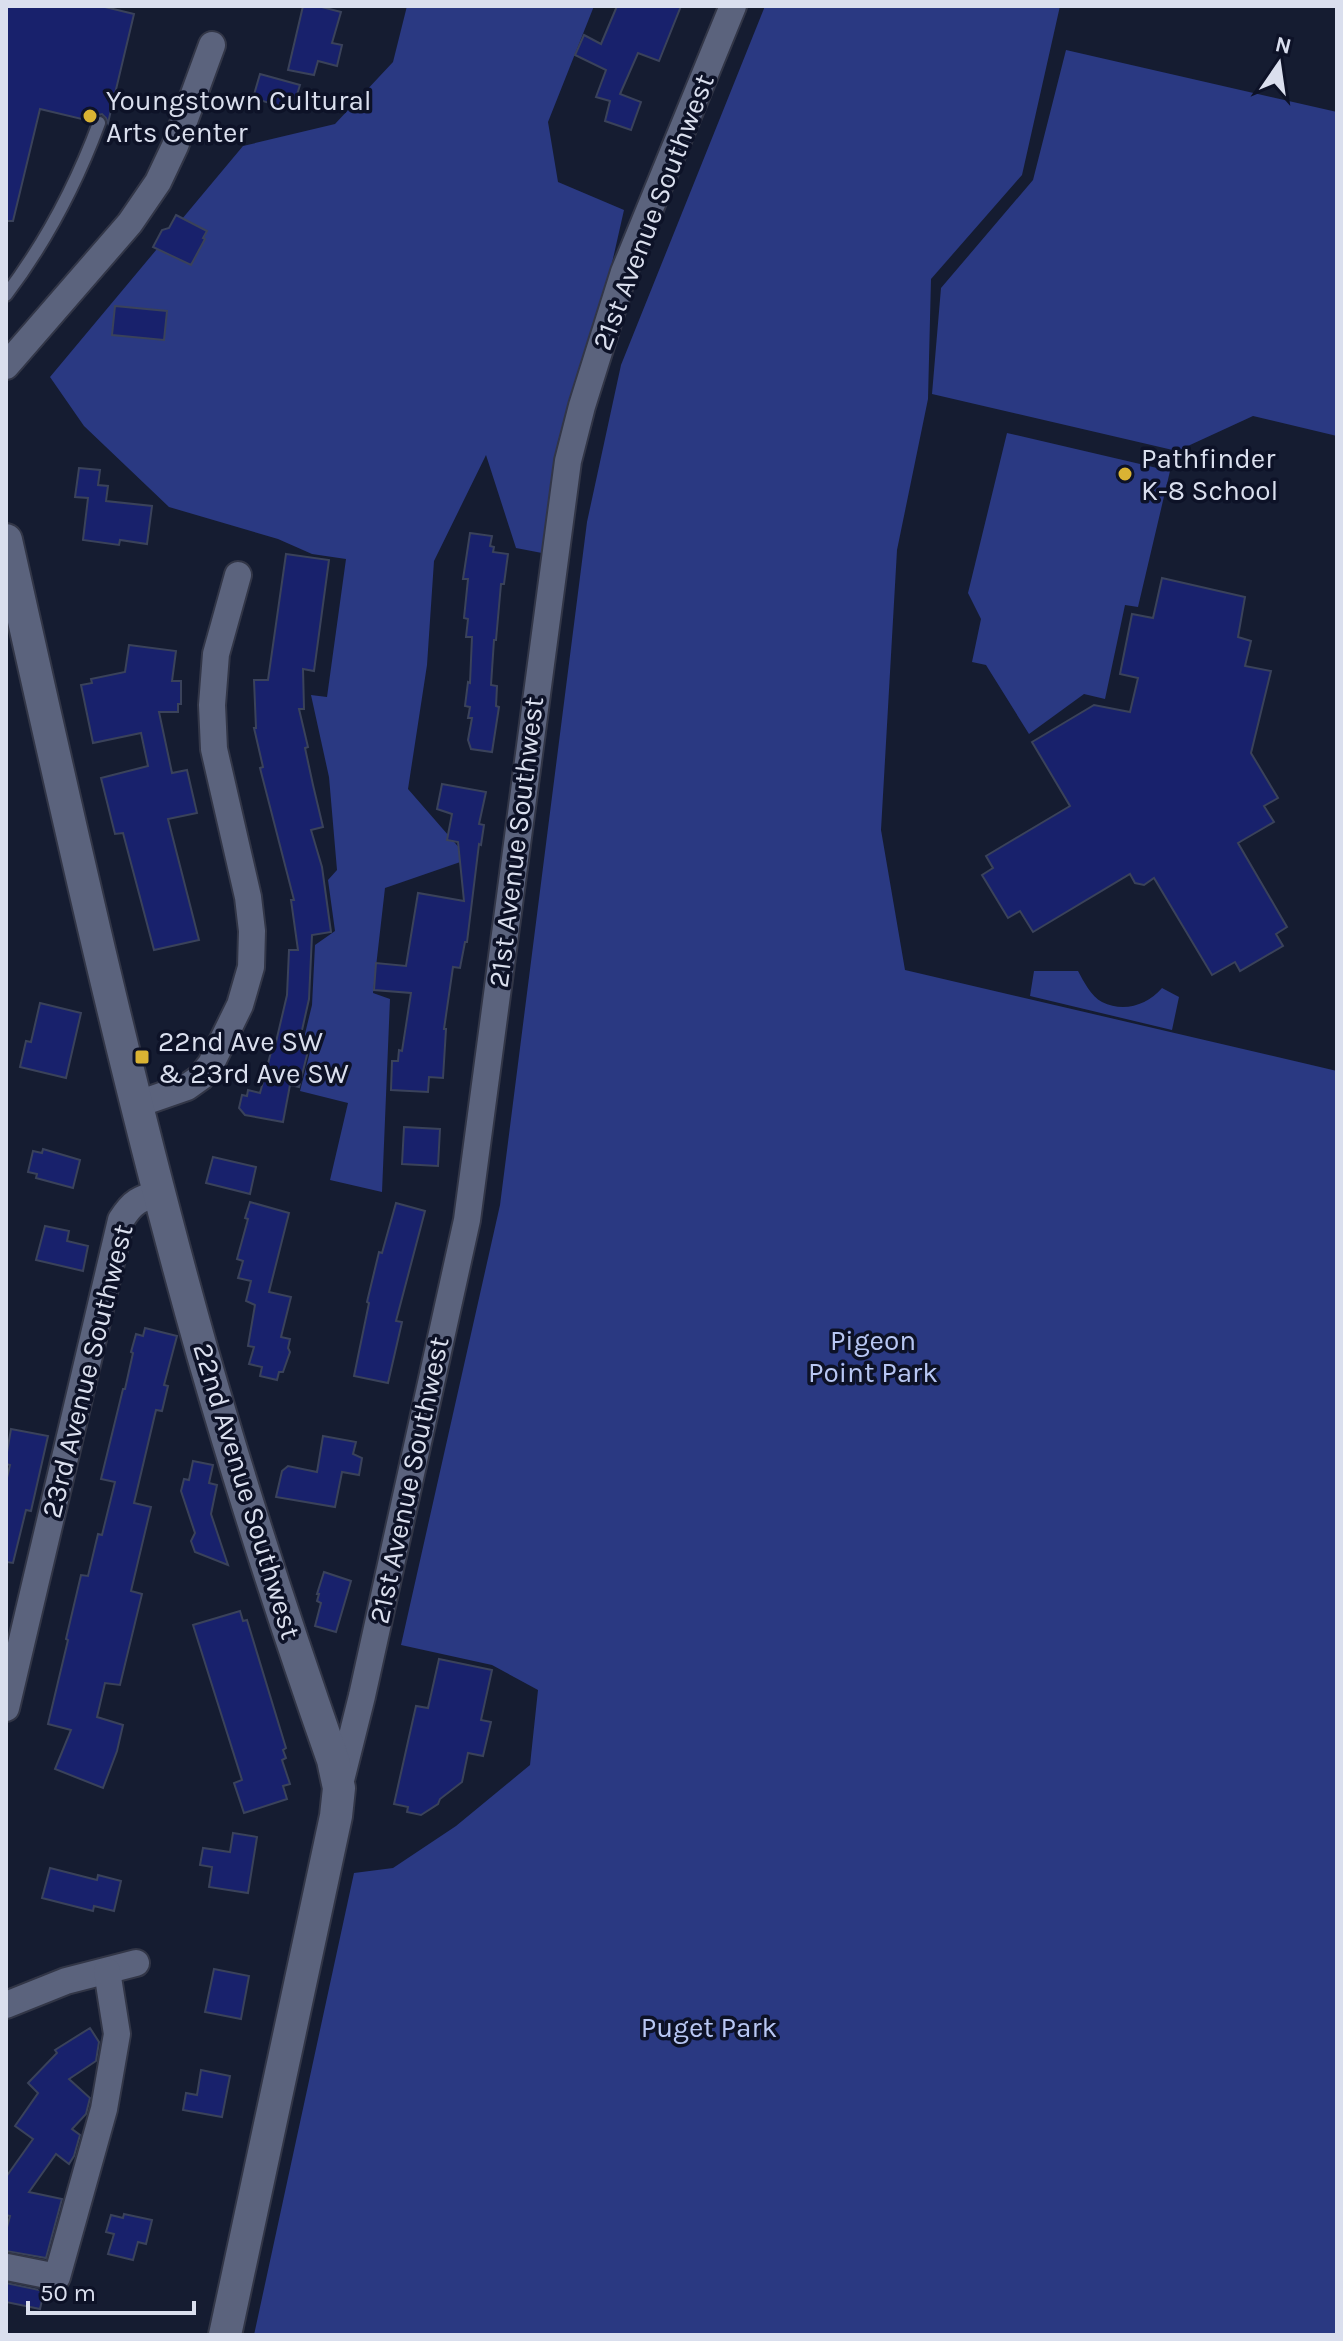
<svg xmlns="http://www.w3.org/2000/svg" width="1343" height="2341" font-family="Karla,sans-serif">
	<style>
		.green { fill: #2a3982 }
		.building { fill: #18216c; stroke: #3a425a; stroke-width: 2 }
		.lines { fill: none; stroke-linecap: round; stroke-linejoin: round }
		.service-casing { stroke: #323647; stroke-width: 16 }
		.minor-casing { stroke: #323647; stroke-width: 30 }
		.tertiary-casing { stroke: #323647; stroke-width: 36 }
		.service { stroke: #5b637d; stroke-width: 12 }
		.minor { stroke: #5b637d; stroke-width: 26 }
		.tertiary { stroke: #5b637d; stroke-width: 32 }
		.poi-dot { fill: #dab333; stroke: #0d1227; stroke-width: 3 }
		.labels { text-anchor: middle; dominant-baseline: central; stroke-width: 7; stroke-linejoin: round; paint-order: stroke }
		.poi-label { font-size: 28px; fill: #dadfee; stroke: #0d1227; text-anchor: start }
		.street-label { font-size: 28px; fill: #dadfee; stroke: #0d1227 }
		.park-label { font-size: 28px; fill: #b8c7f3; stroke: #0d1227 }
	</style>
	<rect width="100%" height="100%" fill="#151c31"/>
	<!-- green -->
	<g class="green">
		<path d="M 407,6 L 594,6 L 548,122 L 558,182 L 624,210 L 605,294 L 558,441 L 542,553 L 516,548 L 486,455 L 434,561 L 427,665 L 408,789 L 469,859 L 385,888 L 373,993 L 390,999 L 382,1192 L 330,1180 L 348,1103 L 300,1091 L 312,1044 L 303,1042 L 312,1005 L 315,945 L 335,931 L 328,880 L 337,870 L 329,777 L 311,695 L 327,697 L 346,559 L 312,554 L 278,539 L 169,507 L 84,426 L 50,377 L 243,146 L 335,124 L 393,62 Z"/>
		<path d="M 765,6 L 1060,6 L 1022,175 L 931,279 L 928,399 L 897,550 L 881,830 L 905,970 L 1337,1071 L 1337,2335 L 254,2335 L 354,1873 L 393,1868 L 456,1826 L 530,1765 L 538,1690 L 492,1665 L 401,1645 L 500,1205 L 587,522 L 621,365 Z"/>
		<path d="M 1066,50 L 1337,112 L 1337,436 L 1253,416 L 1177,451 L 932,394 L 941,288 L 1033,180 Z"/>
		<path d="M 1007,433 L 1170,471 L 1138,607 L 1125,605 L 1105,699 L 1084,694 L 1029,734 L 986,665 L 972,662 L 981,619 L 968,593 Z"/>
		<path d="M 1034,971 L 1078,971 C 1084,982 1091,996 1102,1002 C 1124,1013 1147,1005 1162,988 L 1179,997 L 1172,1030 L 1030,996 Z"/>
	</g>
	<!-- building -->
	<g class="building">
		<path d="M 6,6 L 101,6 L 134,14 L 108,123 L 106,118 L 102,114 L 94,116 L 90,121 L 40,109 L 13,221 L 6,221 Z"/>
		<path d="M 303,6 L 318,6 L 341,12 L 332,43 L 342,45 L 337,66 L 318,61 L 314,75 L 288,70 Z"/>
		<path d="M 617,6 L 681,6 L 659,61 L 638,53 L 620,94 L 641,102 L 631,130 L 605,121 L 610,101 L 596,97 L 606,70 L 575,55 L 584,35 L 601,44 Z"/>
		<path d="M 260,74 L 300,85 L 292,110 L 253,98 Z"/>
		<path d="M 176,215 L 207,231 L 203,238 L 205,239 L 191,265 L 153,247 L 162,230 L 169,228 Z"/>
		<path d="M 115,306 L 167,311 L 164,340 L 112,335 Z"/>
		<path d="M 79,468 L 100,470 L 98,485 L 108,486 L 106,501 L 152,506 L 147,544 L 120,540 L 119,545 L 83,540 L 88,498 L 75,497 Z"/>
		<path d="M 470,533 L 492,536 L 490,546 L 494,547 L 493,552 L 508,554 L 504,584 L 501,584 L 496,640 L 494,640 L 491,685 L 497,686 L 496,706 L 499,707 L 492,752 L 471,749 L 468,740 L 472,718 L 468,718 L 470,707 L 465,706 L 468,682 L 470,683 L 472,637 L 466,637 L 468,619 L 464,618 L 468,579 L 463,579 Z"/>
		<path d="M 286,554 L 329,560 L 314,671 L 303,669 L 304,709 L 299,709 L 308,747 L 305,748 L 313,785 L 323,827 L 311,830 L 322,867 L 331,932 L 312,935 L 309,999 L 298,1048 L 308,1051 L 299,1087 L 290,1085 L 283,1122 L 245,1115 L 239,1108 L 242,1095 L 247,1096 L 248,1090 L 260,1093 L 274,1041 L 276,1042 L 287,995 L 289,950 L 298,950 L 291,900 L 294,900 L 260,768 L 263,767 L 254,728 L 256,728 L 254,680 L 268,680 Z"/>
		<path d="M 1162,578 L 1245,597 L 1238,637 L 1251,641 L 1245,666 L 1271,671 L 1251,753 L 1278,798 L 1264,806 L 1274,822 L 1238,843 L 1287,927 L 1276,934 L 1283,946 L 1240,971 L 1235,962 L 1212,975 L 1154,878 L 1144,885 L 1135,883 L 1130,874 L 1033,932 L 1020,911 L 1008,918 L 982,875 L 993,868 L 986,856 L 1070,806 L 1032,742 L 1094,705 L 1130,712 L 1138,678 L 1120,674 L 1132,614 L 1153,618 Z"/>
		<path d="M 129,645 L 176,651 L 172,681 L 181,681 L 181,704 L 178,704 L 178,712 L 159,712 L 172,773 L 187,770 L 197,813 L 168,819 L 199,940 L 154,950 L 123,833 L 115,834 L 101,778 L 148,766 L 141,733 L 93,743 L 81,685 L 92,683 L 91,679 L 125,672 Z"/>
		<path d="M 442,784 L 486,792 L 479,824 L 484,825 L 481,845 L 479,844 L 467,942 L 465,942 L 460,968 L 453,967 L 444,1029 L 446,1029 L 443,1078 L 429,1077 L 428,1092 L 391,1090 L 392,1061 L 398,1061 L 399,1050 L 402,1051 L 411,993 L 374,990 L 376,963 L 406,966 L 418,893 L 464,901 L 458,842 L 447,840 L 452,814 L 437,809 Z"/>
		<path d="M 40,1003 L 81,1013 L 66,1078 L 20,1067 L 26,1041 L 31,1042 Z"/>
		<path d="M 404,1127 L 440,1129 L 438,1166 L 402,1164 Z"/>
		<path d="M 43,1149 L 80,1160 L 73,1188 L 36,1178 L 37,1174 L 28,1172 L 33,1151 L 42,1153 Z"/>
		<path d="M 213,1157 L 256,1167 L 250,1194 L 206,1183 Z"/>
		<path d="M 250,1202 L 289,1213 L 269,1292 L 291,1297 L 281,1337 L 290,1339 L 288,1348 L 290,1352 L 283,1372 L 279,1372 L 277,1380 L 260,1376 L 262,1367 L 249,1364 L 254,1347 L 248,1346 L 255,1305 L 246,1301 L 251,1281 L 238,1278 L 243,1261 L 237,1259 L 248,1219 L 245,1218 Z"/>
		<path d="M 396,1203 L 425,1211 L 396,1321 L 402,1322 L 388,1383 L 354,1376 L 369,1303 L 367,1302 L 379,1252 L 382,1253 Z"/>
		<path d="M 45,1226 L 69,1231 L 67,1241 L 88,1246 L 83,1271 L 36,1260 Z"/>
		<path d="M 145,1328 L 177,1336 L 164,1385 L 168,1386 L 162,1411 L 156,1410 L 134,1503 L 151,1507 L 131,1591 L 142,1594 L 120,1685 L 105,1683 L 97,1717 L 123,1725 L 117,1751 L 103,1788 L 55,1769 L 71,1730 L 48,1724 L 68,1640 L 66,1639 L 81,1575 L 88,1576 L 98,1534 L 102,1535 L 115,1482 L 101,1479 L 123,1389 L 125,1389 L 133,1353 L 131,1352 L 136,1334 L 143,1336 Z"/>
		<path d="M 11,1429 L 48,1436 L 31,1511 L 26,1510 L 13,1563 L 6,1562 L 6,1482 L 10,1465 L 6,1464 L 6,1458 Z"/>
		<path d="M 323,1436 L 356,1442 L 353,1454 L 362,1458 L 359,1475 L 342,1472 L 335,1507 L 276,1497 L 282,1471 L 288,1466 L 317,1472 Z"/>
		<path d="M 193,1461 L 213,1465 L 209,1483 L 217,1485 L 211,1514 L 228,1565 L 195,1552 L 191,1541 L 195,1533 L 181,1491 L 184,1479 L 189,1480 Z"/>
		<path d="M 324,1572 L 351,1581 L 336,1632 L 315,1626 L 321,1603 L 317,1601 L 319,1594 L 317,1594 Z"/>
		<path d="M 240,1611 L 243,1621 L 247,1620 L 286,1748 L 283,1750 L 286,1758 L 282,1760 L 290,1784 L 283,1786 L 287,1799 L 244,1813 L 234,1783 L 242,1780 L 193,1625 Z"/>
		<path d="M 439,1659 L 492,1670 L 481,1720 L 491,1722 L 483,1756 L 468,1753 L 462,1782 L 440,1799 L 438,1804 L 421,1815 L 407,1812 L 408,1807 L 394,1804 L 416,1706 L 428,1708 Z"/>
		<path d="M 233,1833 L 257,1837 L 248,1893 L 209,1887 L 212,1867 L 200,1865 L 203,1848 L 230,1852 Z"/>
		<path d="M 50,1868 L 97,1880 L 98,1875 L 121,1881 L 114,1911 L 94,1906 L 93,1911 L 42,1898 Z"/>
		<path d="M 214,1969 L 249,1976 L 241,2019 L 205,2012 Z"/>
		<path d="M 90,2028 L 99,2042 L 96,2061 L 69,2079 L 90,2098 L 86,2114 L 72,2129 L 80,2135 L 74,2156 L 69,2164 L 56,2154 L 29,2192 L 62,2199 L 46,2258 L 6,2251 L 6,2231 L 10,2216 L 6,2215 L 6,2177 L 33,2139 L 15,2126 L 38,2093 L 28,2083 L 57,2053 L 55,2050 Z"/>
		<path d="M 201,2070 L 230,2076 L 222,2117 L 183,2110 L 186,2093 L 197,2095 Z"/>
		<path d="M 124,2214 L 152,2220 L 146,2244 L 138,2242 L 133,2260 L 108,2254 L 114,2234 L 106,2232 L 111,2215 L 123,2218 Z"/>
		<path d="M 6,2283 L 44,2291 L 40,2309 L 6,2302 Z"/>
	</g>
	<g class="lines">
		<defs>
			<path id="service" d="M 6,295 C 46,242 76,185 99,123"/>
			<g id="minor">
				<path d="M 6,366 L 130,223 L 158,182 L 175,146 L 212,45"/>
				<path d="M 138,1104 L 187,1087 L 201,1077 L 211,1064 L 240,1005 L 251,967 L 252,931 L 248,897 L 214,749 L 212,705 L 216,654 L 238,575"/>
				<path d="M 6,1708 L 121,1220 C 133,1201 139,1199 160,1193"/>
				<path d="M 339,1788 L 362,1696 L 467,1220 L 568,461 L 582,406 L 624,272 L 733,6"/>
				<path d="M 6,2005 L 66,1981 L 136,1963"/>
				<path d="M 7,2267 L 57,2277 L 104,2109 L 117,2034 L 107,1971"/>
			</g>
			<path id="tertiary" d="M 6,540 C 67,813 127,1086 203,1355 C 242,1491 286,1626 333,1760 L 339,1788 L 336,1816 L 225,2335"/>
		</defs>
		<!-- service casing -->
		<use href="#service" class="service-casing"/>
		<!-- minor casing -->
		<use href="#minor" class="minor-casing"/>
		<!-- tertiary casing -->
		<use href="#tertiary" class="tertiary-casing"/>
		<!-- service -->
		<use href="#service" class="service"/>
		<!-- minor -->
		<use href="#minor" class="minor"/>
		<!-- tertiary -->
		<use href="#tertiary" class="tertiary"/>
	</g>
	<!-- markers -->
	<g class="poi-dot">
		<circle cx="90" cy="116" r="8"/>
		<circle cx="1125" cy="474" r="8"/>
		<rect x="134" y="1049" width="16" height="16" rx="4"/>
	</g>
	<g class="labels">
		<!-- poi labels -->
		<g class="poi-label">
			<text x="106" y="100">Youngstown Cultural<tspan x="106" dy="32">Arts Center</tspan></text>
			<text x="1141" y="458">Pathfinder<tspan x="1141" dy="32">K-8 School</tspan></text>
			<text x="158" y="1041">22nd Ave SW<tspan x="158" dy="32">&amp; 23rd Ave SW</tspan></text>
		</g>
		<!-- street labels -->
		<g class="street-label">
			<text transform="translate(653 212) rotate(-69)">21st Avenue Southwest</text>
			<text transform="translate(516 842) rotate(-83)">21st Avenue Southwest</text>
			<text transform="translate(87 1371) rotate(-76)">23rd Avenue Southwest</text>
			<text transform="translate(409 1480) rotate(-78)">21st Avenue Southwest</text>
			<text transform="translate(247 1491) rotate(73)">22nd Avenue Southwest</text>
		</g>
		<!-- park labels -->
		<g class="park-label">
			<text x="873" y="1340">Pigeon<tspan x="873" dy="32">Point Park</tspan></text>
			<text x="709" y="2027">Puget Park</text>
		</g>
	</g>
	<!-- border -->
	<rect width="1343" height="2341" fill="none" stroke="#dadfee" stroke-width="16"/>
	<!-- north arrow -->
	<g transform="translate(1279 64) rotate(13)" stroke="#0d1227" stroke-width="6" paint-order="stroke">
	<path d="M0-6L14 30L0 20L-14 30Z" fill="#dadfee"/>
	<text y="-12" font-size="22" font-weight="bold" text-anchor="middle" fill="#dadfee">N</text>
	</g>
	<!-- scale -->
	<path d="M28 2301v12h166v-12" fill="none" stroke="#dadfee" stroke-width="4"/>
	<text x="40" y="2301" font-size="24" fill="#dadfee" stroke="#0d1227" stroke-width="6" paint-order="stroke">50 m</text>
</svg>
